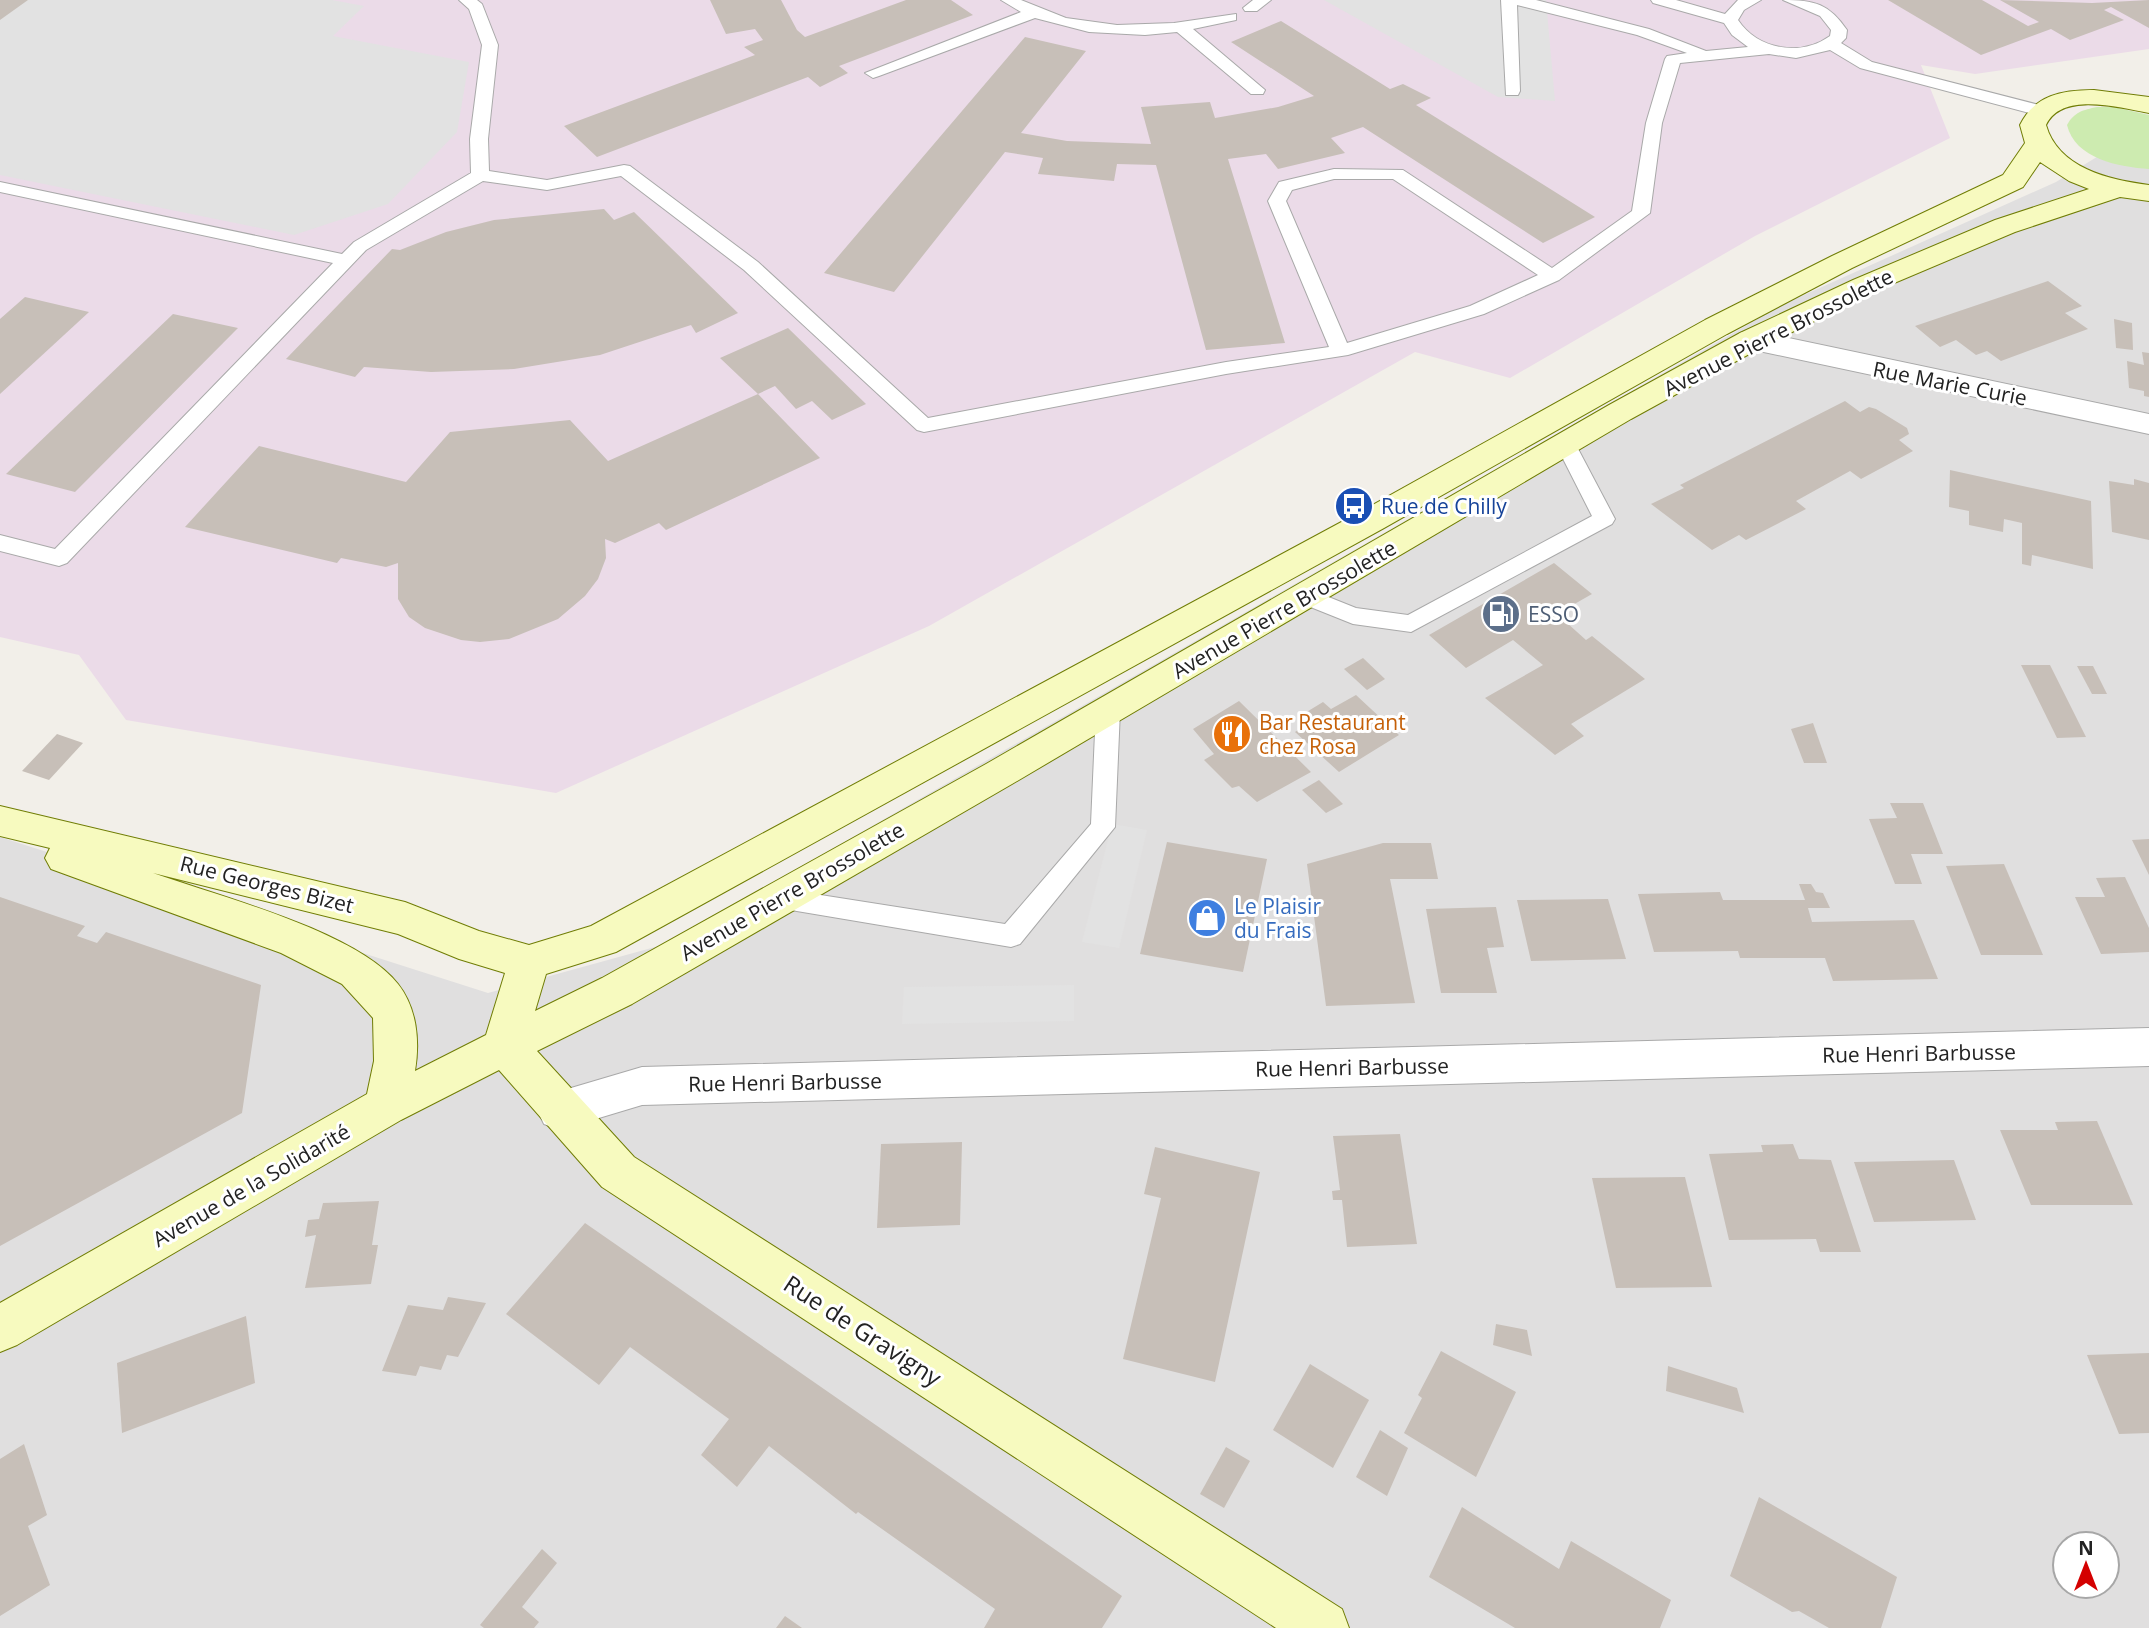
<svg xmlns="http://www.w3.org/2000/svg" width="2149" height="1628" font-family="'Open Sans',sans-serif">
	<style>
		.residential { fill: #e0dfdf; fill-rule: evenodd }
		.industrial { fill: #ebdbe8 }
		.grass { fill: #cdebb0 }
		.parking { fill: #e2e2e2 }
		.building { fill: #c7bfb8 }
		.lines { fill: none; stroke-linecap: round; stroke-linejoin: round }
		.lane-casing { stroke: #a9a9a9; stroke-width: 2 }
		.street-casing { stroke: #a9a9a9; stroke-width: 2 }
		.secondary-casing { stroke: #707d05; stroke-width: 2 }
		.lane { fill: #fff; fill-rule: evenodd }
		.street { fill: #fff; fill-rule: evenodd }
		.secondary { fill: #f7fabf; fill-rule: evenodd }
		.labels { text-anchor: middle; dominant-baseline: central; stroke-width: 6; stroke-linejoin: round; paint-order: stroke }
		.street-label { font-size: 21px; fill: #222; stroke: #fff }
		.transit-label { font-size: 21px; fill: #164399; stroke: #fff; text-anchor: start }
		.service-label { font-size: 21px; fill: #4e5e75; stroke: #fff; text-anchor: start }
		.food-label { font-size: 21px; fill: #c56008; stroke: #fff; text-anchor: start }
		.shop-label { font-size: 21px; fill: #366cbe; stroke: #fff; text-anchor: start }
		.near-street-label { font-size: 24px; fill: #222; stroke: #fff }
	</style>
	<rect width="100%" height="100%" fill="#f2efe9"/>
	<!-- residential -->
	<path class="residential" d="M 2149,143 L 2149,1628 L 0,1628 L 0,837 L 488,993 L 666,944 L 1784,304 L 2056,182 L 2118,144 ZM 2065,1544 L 2107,1544 L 2107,1586 L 2065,1586 Z"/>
	<!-- industrial -->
	<path class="industrial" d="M 0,0 L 2149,0 L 2149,49 L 1975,74 L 1921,65 L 1950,138 L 1755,236 L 1510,378 L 1415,352 L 929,626 L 556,793 L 126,720 L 79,655 L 0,637 Z"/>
	<!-- grass -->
	<path class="grass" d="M 2097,107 L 2114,107 L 2149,115 L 2149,169 C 2119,167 2075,159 2067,125 C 2074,112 2083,110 2097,107 Z"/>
	<!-- parking -->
	<g class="parking">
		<path d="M 0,0 L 332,0 L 364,6 L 333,36 L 469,62 L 457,132 L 388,204 L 294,235 L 0,175 Z"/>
		<path d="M 1324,0 L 1546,0 L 1555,101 L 1498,97 Z"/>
		<path d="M 1112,824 L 1147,830 L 1119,948 L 1082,942 Z"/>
		<path d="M 1074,985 L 1074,1021 L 902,1024 L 904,987 Z"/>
	</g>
	<!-- building -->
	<g class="building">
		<path d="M 0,0 L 28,0 L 0,20 Z"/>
		<path d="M 710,0 L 781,0 L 797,30 L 805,37 L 906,0 L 951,0 L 973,15 L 839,66 L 848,73 L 820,87 L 808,77 L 597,157 L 564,126 L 755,55 L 744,47 L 763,40 L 755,29 L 726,34 Z"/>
		<path d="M 1888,0 L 1982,0 L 2028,26 L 2039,22 L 2000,0 L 2092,3 L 2149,0 L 2149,28 L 2111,7 L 2104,10 L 2124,20 L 2070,40 L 2051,29 L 1981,55 Z"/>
		<path d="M 1281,21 L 1390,89 L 1403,84 L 1431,98 L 1416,105 L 1595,217 L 1543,243 L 1363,127 L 1331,138 L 1345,153 L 1278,169 L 1266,154 L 1228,159 L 1285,343 L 1206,350 L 1156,165 L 1117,164 L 1114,181 L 1038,174 L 1043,158 L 1005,152 L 894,292 L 824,273 L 1025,37 L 1086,51 L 1021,133 L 1067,141 L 1151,144 L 1141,107 L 1210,102 L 1215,118 L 1278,107 L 1314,96 L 1231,42 Z"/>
		<path d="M 604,209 L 614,220 L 634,212 L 738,313 L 696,333 L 691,325 L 600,355 L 514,369 L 431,372 L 364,367 L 355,377 L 286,359 L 392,249 L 400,250 L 446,232 L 494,220 Z"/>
		<path d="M 2048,281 L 2082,306 L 2065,313 L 2088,329 L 2001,361 L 1987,351 L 1976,355 L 1956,340 L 1940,347 L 1915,326 Z"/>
		<path d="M 25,297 L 89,312 L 0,394 L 0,319 Z"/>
		<path d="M 173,314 L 238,328 L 75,492 L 6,474 Z"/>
		<path d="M 2114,319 L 2132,323 L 2133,350 L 2116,348 Z"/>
		<path d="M 788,328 L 866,404 L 832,420 L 812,401 L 796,409 L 775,386 L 758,394 L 720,358 Z"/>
		<path d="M 2142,352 L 2149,353 L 2149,397 L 2144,396 L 2144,391 L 2129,388 L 2127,361 L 2144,365 Z"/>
		<path d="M 758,394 L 820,458 L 666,530 L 659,523 L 615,543 L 605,539 L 606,558 L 598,579 L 585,596 L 558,619 L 509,639 L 480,642 L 461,640 L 425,628 L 409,617 L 398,599 L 398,563 L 386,567 L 341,558 L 337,563 L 185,527 L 259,446 L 406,482 L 450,432 L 570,420 L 608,461 Z"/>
		<path d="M 1845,401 L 1860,412 L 1869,407 L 1876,409 L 1907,428 L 1909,434 L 1899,440 L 1913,451 L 1861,479 L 1850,471 L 1796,501 L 1806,509 L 1746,540 L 1739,535 L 1712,550 L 1651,504 L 1684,488 L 1680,485 Z"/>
		<path d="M 1950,470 L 2091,501 L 2093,569 L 2032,555 L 2031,566 L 2022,564 L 2022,523 L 2004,519 L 2003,532 L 1969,525 L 1969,511 L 1949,507 Z"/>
		<path d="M 2134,479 L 2149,483 L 2149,540 L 2112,532 L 2109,481 L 2134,485 Z"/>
		<path d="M 1554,563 L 1592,594 L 1557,614 L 1586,640 L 1592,636 L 1645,679 L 1571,724 L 1584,736 L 1555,755 L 1485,698 L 1543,665 L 1513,640 L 1466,668 L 1429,635 Z"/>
		<path d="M 1363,658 L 1385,679 L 1367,690 L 1344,669 Z"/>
		<path d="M 2021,665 L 2050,665 L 2086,737 L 2057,738 Z"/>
		<path d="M 2077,666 L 2093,666 L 2107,694 L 2092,694 Z"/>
		<path d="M 1356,695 L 1399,735 L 1339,772 L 1295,732 L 1308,723 L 1300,716 L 1323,702 L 1331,709 Z"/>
		<path d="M 1239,701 L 1311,772 L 1257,802 L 1239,786 L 1232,788 L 1204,760 L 1214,754 L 1193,729 Z"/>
		<path d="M 1813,723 L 1827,763 L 1804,763 L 1791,729 Z"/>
		<path d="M 57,734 L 83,743 L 49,780 L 22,771 Z"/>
		<path d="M 1319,780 L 1343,804 L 1326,813 L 1302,790 Z"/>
		<path d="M 1890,803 L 1923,803 L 1943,854 L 1911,854 L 1922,884 L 1895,884 L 1869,819 L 1897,818 Z"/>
		<path d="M 2149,839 L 2149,875 L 2132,840 Z"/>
		<path d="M 1167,842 L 1267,859 L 1243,972 L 1140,954 Z"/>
		<path d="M 1383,843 L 1431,843 L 1438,879 L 1390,879 L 1415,1003 L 1326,1006 L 1307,864 Z"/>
		<path d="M 2004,864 L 2043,955 L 1981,955 L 1946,866 Z"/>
		<path d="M 2125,877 L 2149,928 L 2149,952 L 2101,954 L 2075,897 L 2105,897 L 2096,878 Z"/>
		<path d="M 1799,884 L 1811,884 L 1816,892 L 1823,893 L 1830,908 L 1808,908 L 1812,922 L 1914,920 L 1938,979 L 1833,981 L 1825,958 L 1740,958 L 1738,951 L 1654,952 L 1638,894 L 1720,892 L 1723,900 L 1805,900 Z"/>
		<path d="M 0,897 L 85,926 L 77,936 L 97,943 L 106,932 L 261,985 L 242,1113 L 0,1246 Z"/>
		<path d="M 1608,899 L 1626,959 L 1531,961 L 1517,900 Z"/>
		<path d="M 1496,907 L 1504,947 L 1487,948 L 1497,993 L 1441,993 L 1426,909 Z"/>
		<path d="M 2097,1121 L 2133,1205 L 2031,1205 L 2000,1130 L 2058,1130 L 2055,1122 Z"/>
		<path d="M 1400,1134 L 1417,1244 L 1347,1247 L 1342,1200 L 1333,1200 L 1332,1191 L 1340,1190 L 1333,1136 Z"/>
		<path d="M 962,1142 L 960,1225 L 877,1228 L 881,1144 Z"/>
		<path d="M 1793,1144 L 1799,1159 L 1831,1160 L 1861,1252 L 1820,1252 L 1816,1239 L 1729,1240 L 1709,1154 L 1763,1152 L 1761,1145 Z"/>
		<path d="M 1155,1147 L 1260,1172 L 1215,1382 L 1123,1359 L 1161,1198 L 1144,1194 Z"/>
		<path d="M 1954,1160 L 1976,1220 L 1874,1222 L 1854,1162 Z"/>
		<path d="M 1685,1177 L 1712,1287 L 1616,1288 L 1592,1178 Z"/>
		<path d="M 379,1201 L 372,1245 L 378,1245 L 371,1284 L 305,1288 L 316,1235 L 305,1237 L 308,1220 L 319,1219 L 323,1203 Z"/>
		<path d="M 585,1223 L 1122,1596 L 1102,1628 L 984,1628 L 995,1609 L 858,1512 L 856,1514 L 769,1446 L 737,1487 L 701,1455 L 729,1419 L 630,1347 L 599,1385 L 506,1314 Z"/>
		<path d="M 448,1297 L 486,1303 L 458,1357 L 447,1355 L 441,1370 L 420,1366 L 416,1376 L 382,1371 L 408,1305 L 443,1310 Z"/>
		<path d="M 246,1316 L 255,1383 L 122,1433 L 117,1363 Z"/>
		<path d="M 1496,1324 L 1527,1330 L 1532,1356 L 1493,1345 Z"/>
		<path d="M 1441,1351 L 1516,1392 L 1476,1477 L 1404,1433 L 1422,1398 L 1418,1395 Z"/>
		<path d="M 2149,1353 L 2149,1433 L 2119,1434 L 2087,1355 Z"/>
		<path d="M 1310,1364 L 1369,1400 L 1333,1468 L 1273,1430 Z"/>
		<path d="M 1668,1366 L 1737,1388 L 1744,1413 L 1666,1391 Z"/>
		<path d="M 1380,1430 L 1408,1448 L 1387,1496 L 1356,1477 Z"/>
		<path d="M 24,1444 L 47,1515 L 28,1526 L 50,1585 L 0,1616 L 0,1459 Z"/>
		<path d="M 1226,1447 L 1250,1461 L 1224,1508 L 1200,1494 Z"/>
		<path d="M 1759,1497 L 1897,1577 L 1881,1628 L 1829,1628 L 1799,1611 L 1792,1612 L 1730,1576 Z"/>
		<path d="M 1462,1507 L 1559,1569 L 1571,1541 L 1671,1600 L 1660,1628 L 1515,1628 L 1429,1577 Z"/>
		<path d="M 542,1549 L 557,1563 L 522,1607 L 539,1622 L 534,1628 L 484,1628 L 480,1625 Z"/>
		<path d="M 785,1616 L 802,1628 L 776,1628 Z"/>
	</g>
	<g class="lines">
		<defs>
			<g id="lane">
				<path d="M 459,0 L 477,0 L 482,4 L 498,45 L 488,139 L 489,171 L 547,180 L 624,165 L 630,166 L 758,262 L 928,418 L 1226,362 L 1329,347 L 1268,201 L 1279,182 L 1334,169 L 1403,170 L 1552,268 L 1632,211 L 1646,123 L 1665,59 L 1667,56 L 1687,53 L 1637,35 L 1517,5 L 1520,91 L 1518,95 L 1506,95 L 1501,0 L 1536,0 L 1649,29 L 1706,51 L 1748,47 L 1732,35 L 1724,23 L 1653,3 L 1651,0 L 1676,0 L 1725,14 L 1738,0 L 1761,0 L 1744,10 L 1738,20 C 1758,50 1801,57 1830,36 L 1831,30 L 1820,16 L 1783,0 C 1815,0 1829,4 1847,30 L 1846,38 L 1841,43 L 1872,62 L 2047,107 L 2049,111 L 2041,116 L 1860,68 L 1830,50 L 1796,58 L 1769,54 L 1680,63 L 1662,123 L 1650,213 L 1559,280 L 1484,314 L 1348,355 L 1226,374 L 924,432 L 917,430 L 744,270 L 621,176 L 547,190 L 483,181 L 366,250 L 67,563 L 59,566 L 0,551 L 0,535 L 55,549 L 333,263 L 0,192 L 0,182 L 342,254 L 354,242 L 471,173 L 470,139 L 482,45 L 469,9 ZM 1334,179 L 1393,179 L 1538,275 L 1470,306 L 1347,343 L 1286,201 L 1292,190 Z"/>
				<path d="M 1001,0 L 1021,0 L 1066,18 L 1117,25 L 1174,23 L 1236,14 L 1236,20 L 1193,29 L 1265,90 L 1263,94 L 1251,94 L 1177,32 L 1145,35 L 1089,32 L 1035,18 L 879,76 L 873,78 L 865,73 L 1021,12 Z"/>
				<path d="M 1253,0 L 1271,0 L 1257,11 L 1245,11 L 1243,8 Z"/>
				<path d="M 1566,438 L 1576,445 L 1615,519 L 1612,524 L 1411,632 L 1353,624 L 1298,602 L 1295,596 L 1298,590 L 1306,588 L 1356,608 L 1408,615 L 1592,516 L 1556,445 Z"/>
				<path d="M 1108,701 L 1116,704 L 1120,710 L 1115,827 L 1020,944 L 1011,947 L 767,906 L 763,899 L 767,892 L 776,888 L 1005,924 L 1091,824 L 1096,710 L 1100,704 Z"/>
			</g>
			<g id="street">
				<path d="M 1751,330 L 2149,414 L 2149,434 L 1740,347 L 1736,340 L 1740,333 Z"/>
				<path d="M 2149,1028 L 2149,1066 L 642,1105 L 559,1130 L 544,1124 L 537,1110 L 544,1096 L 642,1067 Z"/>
			</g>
			<path id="secondary" d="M 2094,90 L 2149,97 L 2149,113 C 2120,108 2062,91 2046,125 C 2058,168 2109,180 2149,185 L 2149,201 L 2120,197 L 2015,232 L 1873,292 L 1762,347 L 1631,419 L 1012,784 L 632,1004 L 537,1051 L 634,1157 L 1342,1609 L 1349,1628 L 1276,1628 L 602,1187 L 499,1070 L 401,1120 L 17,1345 L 0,1352 L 0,1303 L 367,1094 L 374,1061 L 373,1018 L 342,984 L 281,953 L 51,869 L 45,858 L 50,848 L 0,836 L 0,806 L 405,902 L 479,931 L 529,945 L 591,926 L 1360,512 L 1705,320 L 1832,256 L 2003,175 L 2025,143 L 2020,125 C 2035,95 2062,90 2094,90 ZM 2040,162 L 2069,181 L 2089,189 L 1995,220 L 1853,280 L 1740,333 L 1609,405 L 986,764 L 602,978 L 535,1011 L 546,974 L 616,952 L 1384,528 L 1727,334 L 1852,268 L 2023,187 ZM 153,873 L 398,934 L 459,959 L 505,973 L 486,1035 L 415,1071 C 420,1041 417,1008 398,984 C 356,931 218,896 153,873 Z"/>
		</defs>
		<!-- lane casing -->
		<use href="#lane" class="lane-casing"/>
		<!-- street casing -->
		<use href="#street" class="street-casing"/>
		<!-- secondary casing -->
		<use href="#secondary" class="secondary-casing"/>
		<!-- lane -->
		<use href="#lane" class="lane"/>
		<!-- street -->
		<use href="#street" class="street"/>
		<!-- secondary -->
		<use href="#secondary" class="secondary"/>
	</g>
	<!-- icons -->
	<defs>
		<symbol id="bus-disc" viewBox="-11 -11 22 22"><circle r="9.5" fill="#1a4fb4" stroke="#fff"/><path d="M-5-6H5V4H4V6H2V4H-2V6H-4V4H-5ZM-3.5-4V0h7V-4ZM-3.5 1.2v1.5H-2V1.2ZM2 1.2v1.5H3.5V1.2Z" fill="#fff"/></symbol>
		<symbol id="fuel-disc" viewBox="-11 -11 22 22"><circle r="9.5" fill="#5c6f8a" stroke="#fff"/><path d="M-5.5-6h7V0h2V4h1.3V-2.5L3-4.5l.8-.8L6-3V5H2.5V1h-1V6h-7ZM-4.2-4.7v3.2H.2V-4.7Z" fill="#fff"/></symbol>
		<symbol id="restaurant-disc" viewBox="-11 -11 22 22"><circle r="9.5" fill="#e8710a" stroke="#fff"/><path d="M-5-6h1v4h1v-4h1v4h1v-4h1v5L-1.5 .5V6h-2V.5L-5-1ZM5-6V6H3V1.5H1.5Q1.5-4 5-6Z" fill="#fff"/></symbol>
		<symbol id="shop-disc" viewBox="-11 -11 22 22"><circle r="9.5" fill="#3f7fe0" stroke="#fff"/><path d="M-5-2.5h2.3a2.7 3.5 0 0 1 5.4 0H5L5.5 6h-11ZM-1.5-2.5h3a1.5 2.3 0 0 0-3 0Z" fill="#fff"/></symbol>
	</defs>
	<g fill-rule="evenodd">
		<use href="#bus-disc" x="1332" y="484" width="44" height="44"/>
		<use href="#fuel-disc" x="1479" y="592" width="44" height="44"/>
		<use href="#restaurant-disc" x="1210" y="712" width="44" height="44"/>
		<use href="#shop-disc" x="1185" y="896" width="44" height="44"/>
	</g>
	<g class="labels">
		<!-- street labels -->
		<g class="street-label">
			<text transform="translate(1778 332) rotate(-27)">Avenue Pierre Brossolette</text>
			<text transform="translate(1950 383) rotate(11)">Rue Marie Curie</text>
			<text transform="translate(1284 609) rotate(-30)">Avenue Pierre Brossolette</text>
			<text transform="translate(267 884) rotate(14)">Rue Georges Bizet</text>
			<text transform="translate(792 891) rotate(-30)">Avenue Pierre Brossolette</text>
			<text transform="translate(1919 1053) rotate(-1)">Rue Henri Barbusse</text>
			<text transform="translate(1352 1067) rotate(-1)">Rue Henri Barbusse</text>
			<text transform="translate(785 1082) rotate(-1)">Rue Henri Barbusse</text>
			<text transform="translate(251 1185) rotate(-30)">Avenue de la Solidarité</text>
		</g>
		<!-- transit labels -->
		<g class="transit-label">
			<text x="1381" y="506">Rue de Chilly</text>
		</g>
		<!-- service labels -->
		<g class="service-label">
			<text x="1528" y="614">ESSO</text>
		</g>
		<!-- food labels -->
		<g class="food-label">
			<text x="1259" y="722">Bar Restaurant<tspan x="1259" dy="24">chez Rosa</tspan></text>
		</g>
		<!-- shop labels -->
		<g class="shop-label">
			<text x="1234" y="906">Le Plaisir<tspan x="1234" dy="24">du Frais</tspan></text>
		</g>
		<!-- near-street labels -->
		<g class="near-street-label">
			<text transform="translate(863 1330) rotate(33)">Rue de Gravigny</text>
		</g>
	</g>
	<!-- north arrow -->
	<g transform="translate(2086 1565)"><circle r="33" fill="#ffffff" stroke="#a7a7a7" stroke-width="2"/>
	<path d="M0-5L12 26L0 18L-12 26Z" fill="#d40000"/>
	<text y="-10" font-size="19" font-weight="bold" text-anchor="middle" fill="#222222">N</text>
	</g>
</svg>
